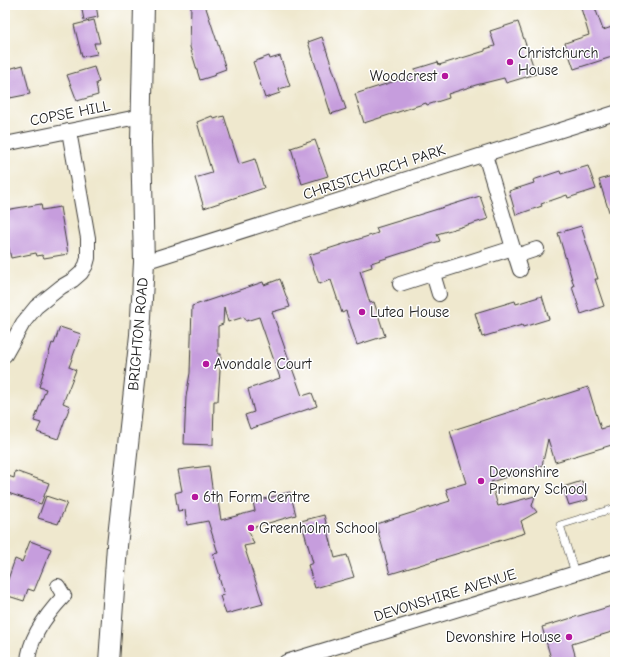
<svg xmlns="http://www.w3.org/2000/svg" width="620" height="667" font-family="'Comic Neue',sans-serif">
	<style>
		.building { fill: #c69ddd }
		.lines { fill: none; stroke-linecap: round; stroke-linejoin: round }
		.service-casing { stroke: #3c3b37; stroke-width: 8 }
		.minor-casing { stroke: #3c3b37; stroke-width: 16 }
		.secondary-casing { stroke: #3c3b37; stroke-width: 22 }
		.service { stroke: #fff; stroke-width: 7 }
		.minor { stroke: #fff; stroke-width: 14 }
		.secondary { stroke: #fff; stroke-width: 20 }
		.poi-dot { fill: #b5179e; stroke: #fff; stroke-width: 1.5 }
		.labels { text-anchor: middle; dominant-baseline: central; stroke-width: 3; stroke-linejoin: round; paint-order: stroke }
		.poi-label { font-size: 15px; fill: #1c1c1c; stroke: #fff; text-anchor: start }
		.street-label { font-size: 15px; fill: #1c1c1c; stroke: #fff }
	</style>
	<rect width="100%" height="100%" fill="#fff"/>
	<filter id="ink" filterUnits="userSpaceOnUse"><feTurbulence type="fractalNoise" baseFrequency=".025" numOctaves="2"/><feDisplacementMap in="SourceGraphic" scale="8" xChannelSelector="R" yChannelSelector="G"/><feConvolveMatrix kernelMatrix="1 2 1 2 8 2 1 2 1" color-interpolation-filters="sRGB"/></filter>
	<filter id="wash" filterUnits="userSpaceOnUse"><feTurbulence type="fractalNoise" baseFrequency=".012" numOctaves="4" result="noise"/><feDisplacementMap in="SourceGraphic" scale="16" xChannelSelector="R" yChannelSelector="G"/><feGaussianBlur stdDeviation="0.9" result="paint"/><feColorMatrix in="noise" values="0 0 0 0 0 0 0 0 0 0 0 0 0 0 0 0 0 1.4 0 .05"/><feComposite in="paint" operator="in"/></filter>
	<g filter="url(#wash)">
		<rect width="100%" height="100%" fill="#efe8ce"/>
		<g id="blocks">
			<!-- building -->
			<g class="building">
				<path d="M 81,5 L 96,5 L 98,17 L 84,20 Z"/>
				<path d="M 191,5 L 205,5 L 226,69 L 215,73 L 216,75 L 200,80 L 190,47 Z"/>
				<path d="M 580,5 L 594,5 L 603,30 L 615,26 L 615,56 L 574,69 L 565,43 L 589,35 Z"/>
				<path d="M 94,20 L 100,43 L 94,43 L 97,54 L 82,57 L 74,25 Z"/>
				<path d="M 518,22 L 536,74 L 506,83 L 504,78 L 476,85 L 448,94 L 449,98 L 427,105 L 426,103 L 364,123 L 355,94 L 417,74 L 415,69 L 438,62 L 439,65 L 485,51 L 485,49 L 495,46 L 490,31 Z"/>
				<path d="M 322,37 L 346,109 L 331,114 L 308,42 Z"/>
				<path d="M 269,56 L 270,59 L 280,56 L 290,86 L 279,89 L 280,93 L 265,98 L 253,62 Z"/>
				<path d="M 23,65 L 30,94 L 10,98 L 10,96 L 5,97 L 5,70 Z"/>
				<path d="M 94,67 L 99,82 L 96,83 L 98,95 L 77,101 L 67,75 Z"/>
				<path d="M 212,116 L 214,119 L 224,116 L 239,164 L 255,159 L 264,188 L 204,208 L 195,178 L 212,173 L 197,122 Z"/>
				<path d="M 315,140 L 328,176 L 302,184 L 291,148 Z"/>
				<path d="M 588,166 L 596,189 L 568,198 L 567,195 L 541,204 L 542,206 L 516,215 L 509,191 L 534,183 L 533,180 L 560,171 L 561,174 Z"/>
				<path d="M 615,175 L 615,220 L 612,221 L 599,180 Z"/>
				<path d="M 480,196 L 488,219 L 437,234 L 440,241 L 371,263 L 372,267 L 360,271 L 370,303 L 374,302 L 385,336 L 357,345 L 346,311 L 342,313 L 331,280 L 319,284 L 309,255 L 378,233 L 376,228 Z"/>
				<path d="M 41,204 L 42,210 L 60,207 L 68,254 L 44,258 L 42,255 L 37,256 L 36,253 L 11,258 L 5,231 L 5,210 Z"/>
				<path d="M 581,226 L 598,279 L 595,279 L 604,306 L 581,314 L 572,287 L 574,286 L 558,233 Z"/>
				<path d="M 280,279 L 290,307 L 272,312 L 302,396 L 312,393 L 317,406 L 250,429 L 245,415 L 254,412 L 248,389 L 280,378 L 259,317 L 246,321 L 244,317 L 228,322 L 224,307 L 223,324 L 218,326 L 218,354 L 221,354 L 218,401 L 214,401 L 213,445 L 184,444 L 186,397 L 190,373 L 192,306 L 263,282 L 264,285 Z"/>
				<path d="M 542,296 L 549,319 L 523,327 L 522,325 L 482,337 L 475,313 L 515,301 L 516,304 Z"/>
				<path d="M 60,327 L 81,334 L 69,367 L 76,370 L 63,403 L 70,406 L 58,439 L 37,432 L 41,423 L 34,421 L 46,389 L 39,387 L 52,343 L 54,344 Z"/>
				<path d="M 588,387 L 601,429 L 615,425 L 615,444 L 555,462 L 548,439 L 542,466 L 491,482 L 498,506 L 535,496 L 532,506 L 537,512 L 521,521 L 525,533 L 390,574 L 376,524 L 450,501 L 446,489 L 466,483 L 450,431 Z"/>
				<path d="M 209,466 L 214,502 L 218,501 L 221,520 L 255,511 L 253,502 L 290,492 L 296,515 L 248,529 L 254,544 L 244,546 L 263,604 L 226,614 L 220,596 L 224,595 L 219,577 L 220,576 L 213,554 L 218,553 L 208,521 L 187,525 L 185,510 L 178,511 L 175,493 L 182,491 L 178,470 Z"/>
				<path d="M 15,471 L 49,483 L 41,504 L 5,492 L 5,475 L 14,478 Z"/>
				<path d="M 582,481 L 588,500 L 569,505 L 563,487 Z"/>
				<path d="M 46,496 L 67,503 L 58,524 L 38,518 Z"/>
				<path d="M 324,515 L 335,558 L 347,555 L 354,577 L 315,588 L 308,565 L 313,563 L 301,521 Z"/>
				<path d="M 30,541 L 51,549 L 34,591 L 28,589 L 24,601 L 5,595 L 5,588 L 15,559 L 22,562 Z"/>
				<path d="M 615,605 L 615,631 L 572,644 L 577,662 L 552,662 L 542,627 Z"/>
			</g>
		</g>
	</g>
	<g filter="url(#ink)">
		<use href="#blocks" fill-opacity="0" stroke="#3c3b37" stroke-width="1"/>
		<g class="lines">
			<defs>
				<path id="service" d="M 575,573 L 560,525 L 615,508"/>
				<g id="minor">
					<path d="M 5,144 L 142,116"/>
					<path d="M 513,248 L 520,270"/>
					<path d="M 516,256 L 537,249"/>
					<path d="M 144,262 L 615,113"/>
					<path d="M 433,274 L 439,294"/>
					<path d="M 400,284 L 513,248 L 485,155"/>
					<path d="M 5,355 L 23,323 L 36,307 L 61,287 L 73,280 L 81,273 L 86,265 L 88,258 L 88,238 L 69,131"/>
					<path d="M 28,662 C 29,638 48,613 64,596 L 58,586"/>
					<path d="M 286,662 L 615,561"/>
				</g>
				<path id="secondary" d="M 109,662 L 117,546 L 140,335 L 144,262 L 141,142 L 144,5"/>
			</defs>
			<!-- service casing -->
			<use href="#service" class="service-casing"/>
			<!-- minor casing -->
			<use href="#minor" class="minor-casing"/>
			<!-- secondary casing -->
			<use href="#secondary" class="secondary-casing"/>
			<!-- service -->
			<use href="#service" class="service"/>
			<!-- minor -->
			<use href="#minor" class="minor"/>
			<!-- secondary -->
			<use href="#secondary" class="secondary"/>
		</g>
	</g>
	<!-- markers -->
	<g class="poi-dot">
		<circle cx="510" cy="62" r="4"/>
		<circle cx="445" cy="76" r="4"/>
		<circle cx="362" cy="312" r="4"/>
		<circle cx="206" cy="364" r="4"/>
		<circle cx="481" cy="481" r="4"/>
		<circle cx="195" cy="497" r="4"/>
		<circle cx="251" cy="528" r="4"/>
		<circle cx="569" cy="637" r="4"/>
	</g>
	<g class="labels">
		<!-- poi labels -->
		<g class="poi-label">
			<text x="518" y="53">Christchurch<tspan x="518" dy="17">House</tspan></text>
			<text x="437" y="76" text-anchor="end">Woodcrest</text>
			<text x="370" y="312">Lutea House</text>
			<text x="214" y="364">Avondale Court</text>
			<text x="489" y="472">Devonshire<tspan x="489" dy="17">Primary School</tspan></text>
			<text x="203" y="497">6th Form Centre</text>
			<text x="259" y="528">Greenholm School</text>
			<text x="561" y="637" text-anchor="end">Devonshire House</text>
		</g>
		<!-- street labels -->
		<g class="street-label">
			<text transform="translate(70 113) rotate(-11)">COPSE HILL</text>
			<text transform="translate(374 172) rotate(-18)">CHRISTCHURCH PARK</text>
			<text transform="translate(138 334) rotate(-85)">BRIGHTON ROAD</text>
			<text transform="translate(445 595) rotate(-17)">DEVONSHIRE AVENUE</text>
		</g>
	</g>
	<!-- margin -->
	<rect width="620" height="667" fill="none" stroke="#fff" stroke-width="20"/>
</svg>
